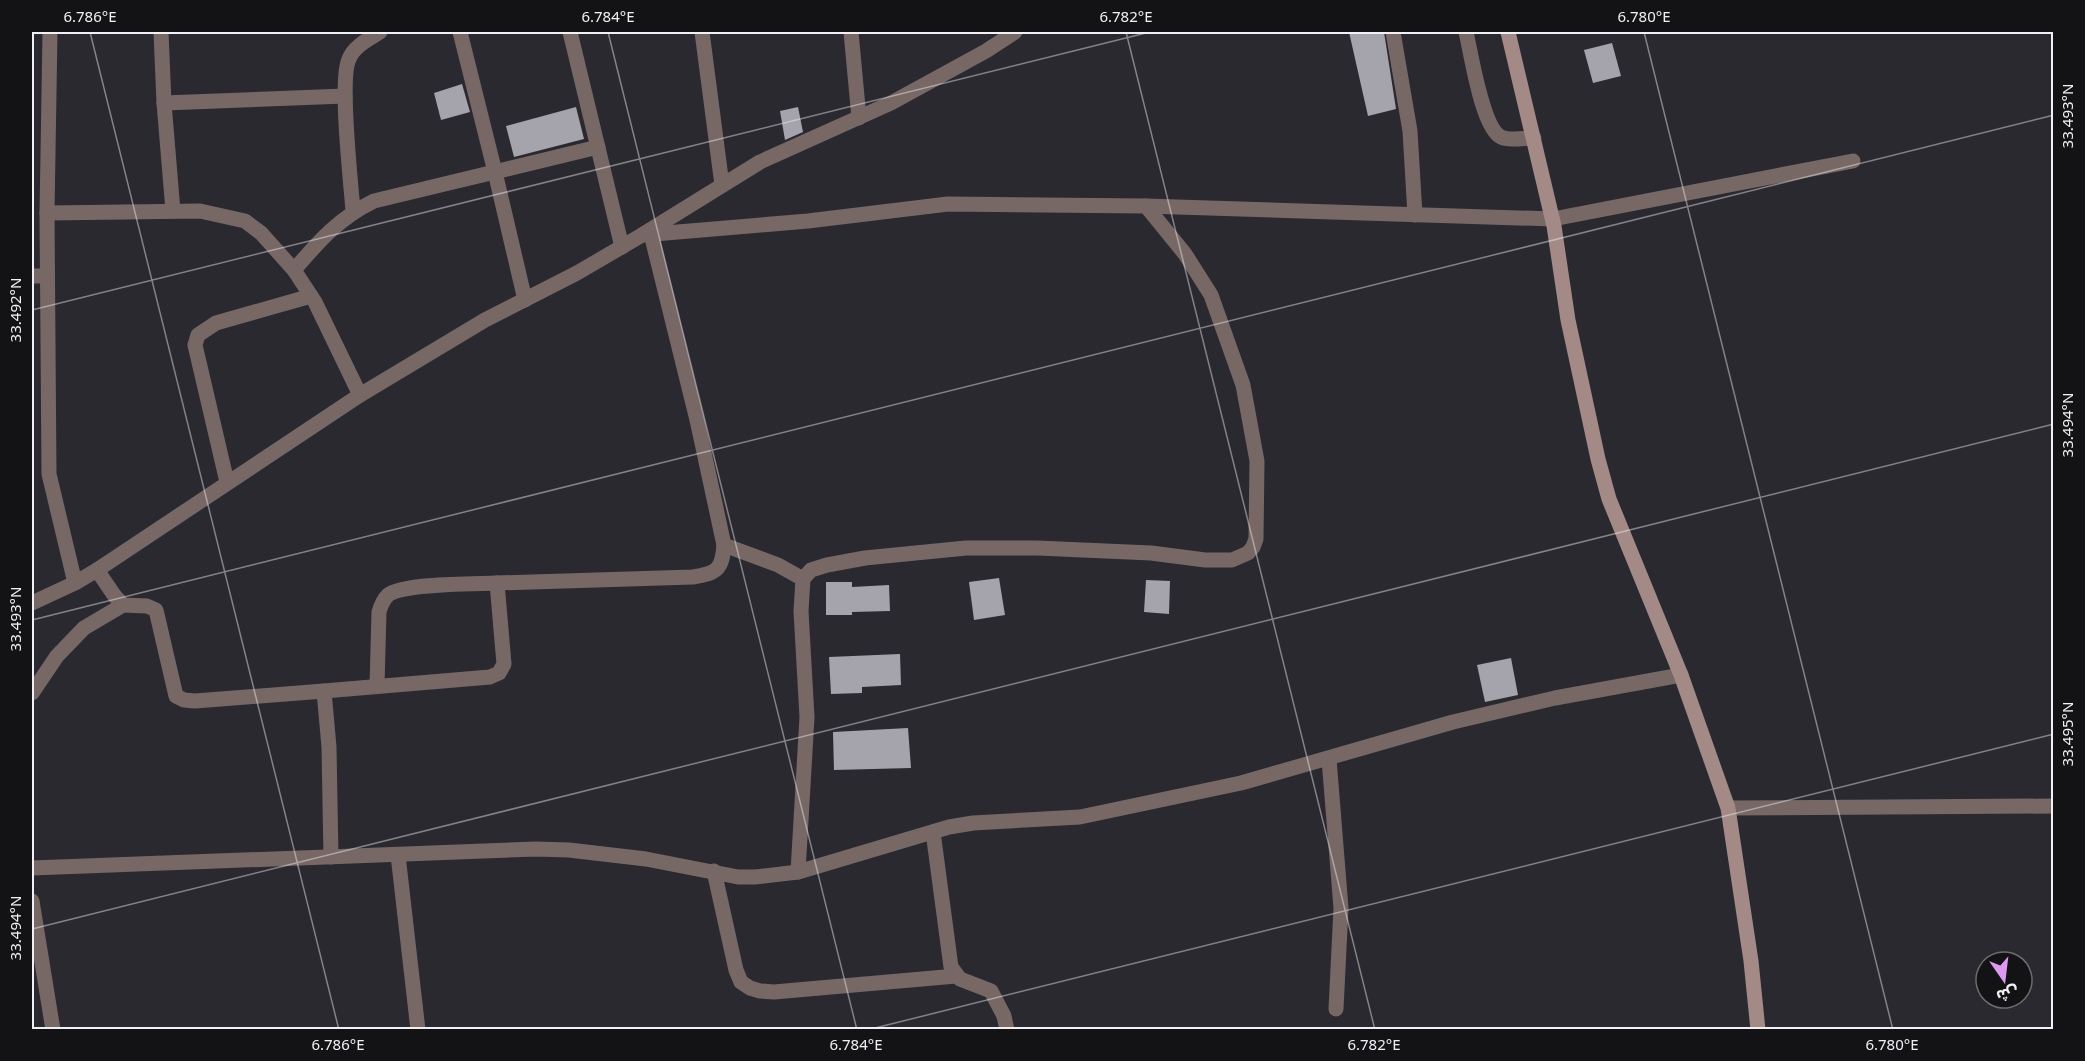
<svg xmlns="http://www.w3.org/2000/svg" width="2085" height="1061" font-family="'Noto Sans','Noto Sans Arabic',sans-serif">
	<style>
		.building { fill: #a5a3ac }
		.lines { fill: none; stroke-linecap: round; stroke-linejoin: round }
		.street { stroke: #776865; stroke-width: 15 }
		.secondary { stroke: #a38a87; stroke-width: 15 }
		.ticks { fill: none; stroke: #f1f0f5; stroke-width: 1.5; stroke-opacity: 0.45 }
		.neatline { fill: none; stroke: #f1f0f5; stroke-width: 2 }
		.ticks-label { font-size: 15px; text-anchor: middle; fill: #f1f0f5 }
	</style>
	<rect width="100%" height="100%" fill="#2a2930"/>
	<!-- building -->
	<g class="building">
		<path d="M 1349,32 L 1384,32 L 1396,109 L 1368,116 Z"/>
		<path d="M 1612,43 L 1621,76 L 1593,83 L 1584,50 Z"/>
		<path d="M 462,84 L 470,112 L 441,120 L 434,93 Z"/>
		<path d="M 576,107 L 584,139 L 514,157 L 506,126 Z"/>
		<path d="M 798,107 L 803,132 L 785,140 L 780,111 Z"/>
		<path d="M 999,578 L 1005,615 L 974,620 L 969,582 Z"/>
		<path d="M 1146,580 L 1170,581 L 1169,614 L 1144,612 Z"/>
		<path d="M 826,582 L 852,582 L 852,587 L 889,585 L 890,611 L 852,612 L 852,615 L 826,615 Z"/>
		<path d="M 900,654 L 901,685 L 862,687 L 862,693 L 831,694 L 829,657 Z"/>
		<path d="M 1511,658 L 1518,695 L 1485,702 L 1477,665 Z"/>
		<path d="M 908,728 L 911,768 L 834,770 L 833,732 Z"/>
	</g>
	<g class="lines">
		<!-- street -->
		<g class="street">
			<path d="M 50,32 L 47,213 L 49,474 L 75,583"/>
			<path d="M 161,32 L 164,103 L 173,211"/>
			<path d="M 460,32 L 495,172 L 525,300"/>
			<path d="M 570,32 L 622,247"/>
			<path d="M 702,32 L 722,185"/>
			<path d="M 851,32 L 859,118"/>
			<path d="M 1393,32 L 1410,131 L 1415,215"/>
			<path d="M 1466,32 C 1471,53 1482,128 1501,137 C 1509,141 1525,138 1534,138"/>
			<path d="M 164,103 L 345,96"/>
			<path d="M 353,211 C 351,183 339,79 349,59 C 354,46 369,39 380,32"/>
			<path d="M 47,213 L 200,211 L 245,221 L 261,233 L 294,270 L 315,302 L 360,395"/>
			<path d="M 642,235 L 808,221 L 948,204 L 1146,206 L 1553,219 L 1853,161"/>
			<path d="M 294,270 C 319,241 339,218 374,201 L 598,147"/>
			<path d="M 32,276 L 47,276"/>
			<path d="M 227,482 L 195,345 L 198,335 L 216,323 L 311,296"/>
			<path d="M 724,545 L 778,565 L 803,579"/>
			<path d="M 97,570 L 114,595 L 123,605 L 147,606 L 156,610 L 176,696 L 184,700 L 195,701 L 324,691"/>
			<path d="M 32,603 L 75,583 L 97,570 L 360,395 L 485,320 L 577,273 L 642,235 L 760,162 L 891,103 L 986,51 L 1015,32"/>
			<path d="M 377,686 L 379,612 C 381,605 383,600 388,595 C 403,583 475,584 497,583"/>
			<path d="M 32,693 L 57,656 L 84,628 L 123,605"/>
			<path d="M 1329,759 L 1341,908 L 1336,1009"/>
			<path d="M 1728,808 L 2054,806"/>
			<path d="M 933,832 L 951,967 L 960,979 L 991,991 L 1004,1016 L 1007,1030"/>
			<path d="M 398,855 L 418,1030"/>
			<path d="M 331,857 L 329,747 L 324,691 L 490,677 L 499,673 L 504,664 L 497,583 L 693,577 C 717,573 722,570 724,545 L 697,420 L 651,234"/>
			<path d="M 32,868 L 536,849 L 569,850 L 646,859 L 738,877 L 755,877 L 798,872 L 949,827 L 973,823 L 1080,817 L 1241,783 L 1453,722 L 1555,698 L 1681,675"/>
			<path d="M 714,871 L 736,970 L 741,982 L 750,988 L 760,991 L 774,992 L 956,976"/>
			<path d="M 798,872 L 807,717 L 801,611 L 803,579 L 811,570 L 827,565 L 865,558 L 966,548 L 1037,548 L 1151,553 L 1205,560 L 1232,560 L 1248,553 L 1253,547 L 1256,539 L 1257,461 L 1243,385 L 1211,295 L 1185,254 L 1146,206"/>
			<path d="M 32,901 L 53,1030"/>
		</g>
		<!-- secondary -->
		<path class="secondary" d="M 1508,32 L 1554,226 L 1568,320 L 1598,459 L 1609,499 L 1681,675 L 1728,808 L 1751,961 L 1758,1030"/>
	</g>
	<!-- ticks -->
	<path class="ticks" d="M 90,32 L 339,1030M 608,32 L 857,1030M 1126,32 L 1375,1030M 1644,32 L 1893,1030M 32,310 L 1150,32M 32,620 L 2054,115M 32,929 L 2054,424M 867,1030 L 2054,734"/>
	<!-- border -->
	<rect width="2085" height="1061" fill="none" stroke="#131215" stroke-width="66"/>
	<!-- north arrow -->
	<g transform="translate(2004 980) rotate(166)"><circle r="28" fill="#131215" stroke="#6c6b6f" stroke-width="1.5"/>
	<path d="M0-4.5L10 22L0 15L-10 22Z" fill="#df98f1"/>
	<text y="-9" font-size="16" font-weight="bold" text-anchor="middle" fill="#f1f0f5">ش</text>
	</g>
	<rect x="33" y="33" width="2019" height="995" class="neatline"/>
	<g class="ticks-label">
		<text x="90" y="22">6.786°E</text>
		<text x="608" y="22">6.784°E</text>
		<text x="1126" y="22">6.782°E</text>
		<text x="1644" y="22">6.780°E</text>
		<text transform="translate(2068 116) rotate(-90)" y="5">33.493°N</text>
		<text transform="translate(16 310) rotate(-90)" y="5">33.492°N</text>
		<text transform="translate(2068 425) rotate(-90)" y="5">33.494°N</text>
		<text transform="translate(16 619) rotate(-90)" y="5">33.493°N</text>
		<text transform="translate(2068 734) rotate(-90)" y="5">33.495°N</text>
		<text transform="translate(16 928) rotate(-90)" y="5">33.494°N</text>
		<text x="338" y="1050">6.786°E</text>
		<text x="856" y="1050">6.784°E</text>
		<text x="1374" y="1050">6.782°E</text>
		<text x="1892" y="1050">6.780°E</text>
	</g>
</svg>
